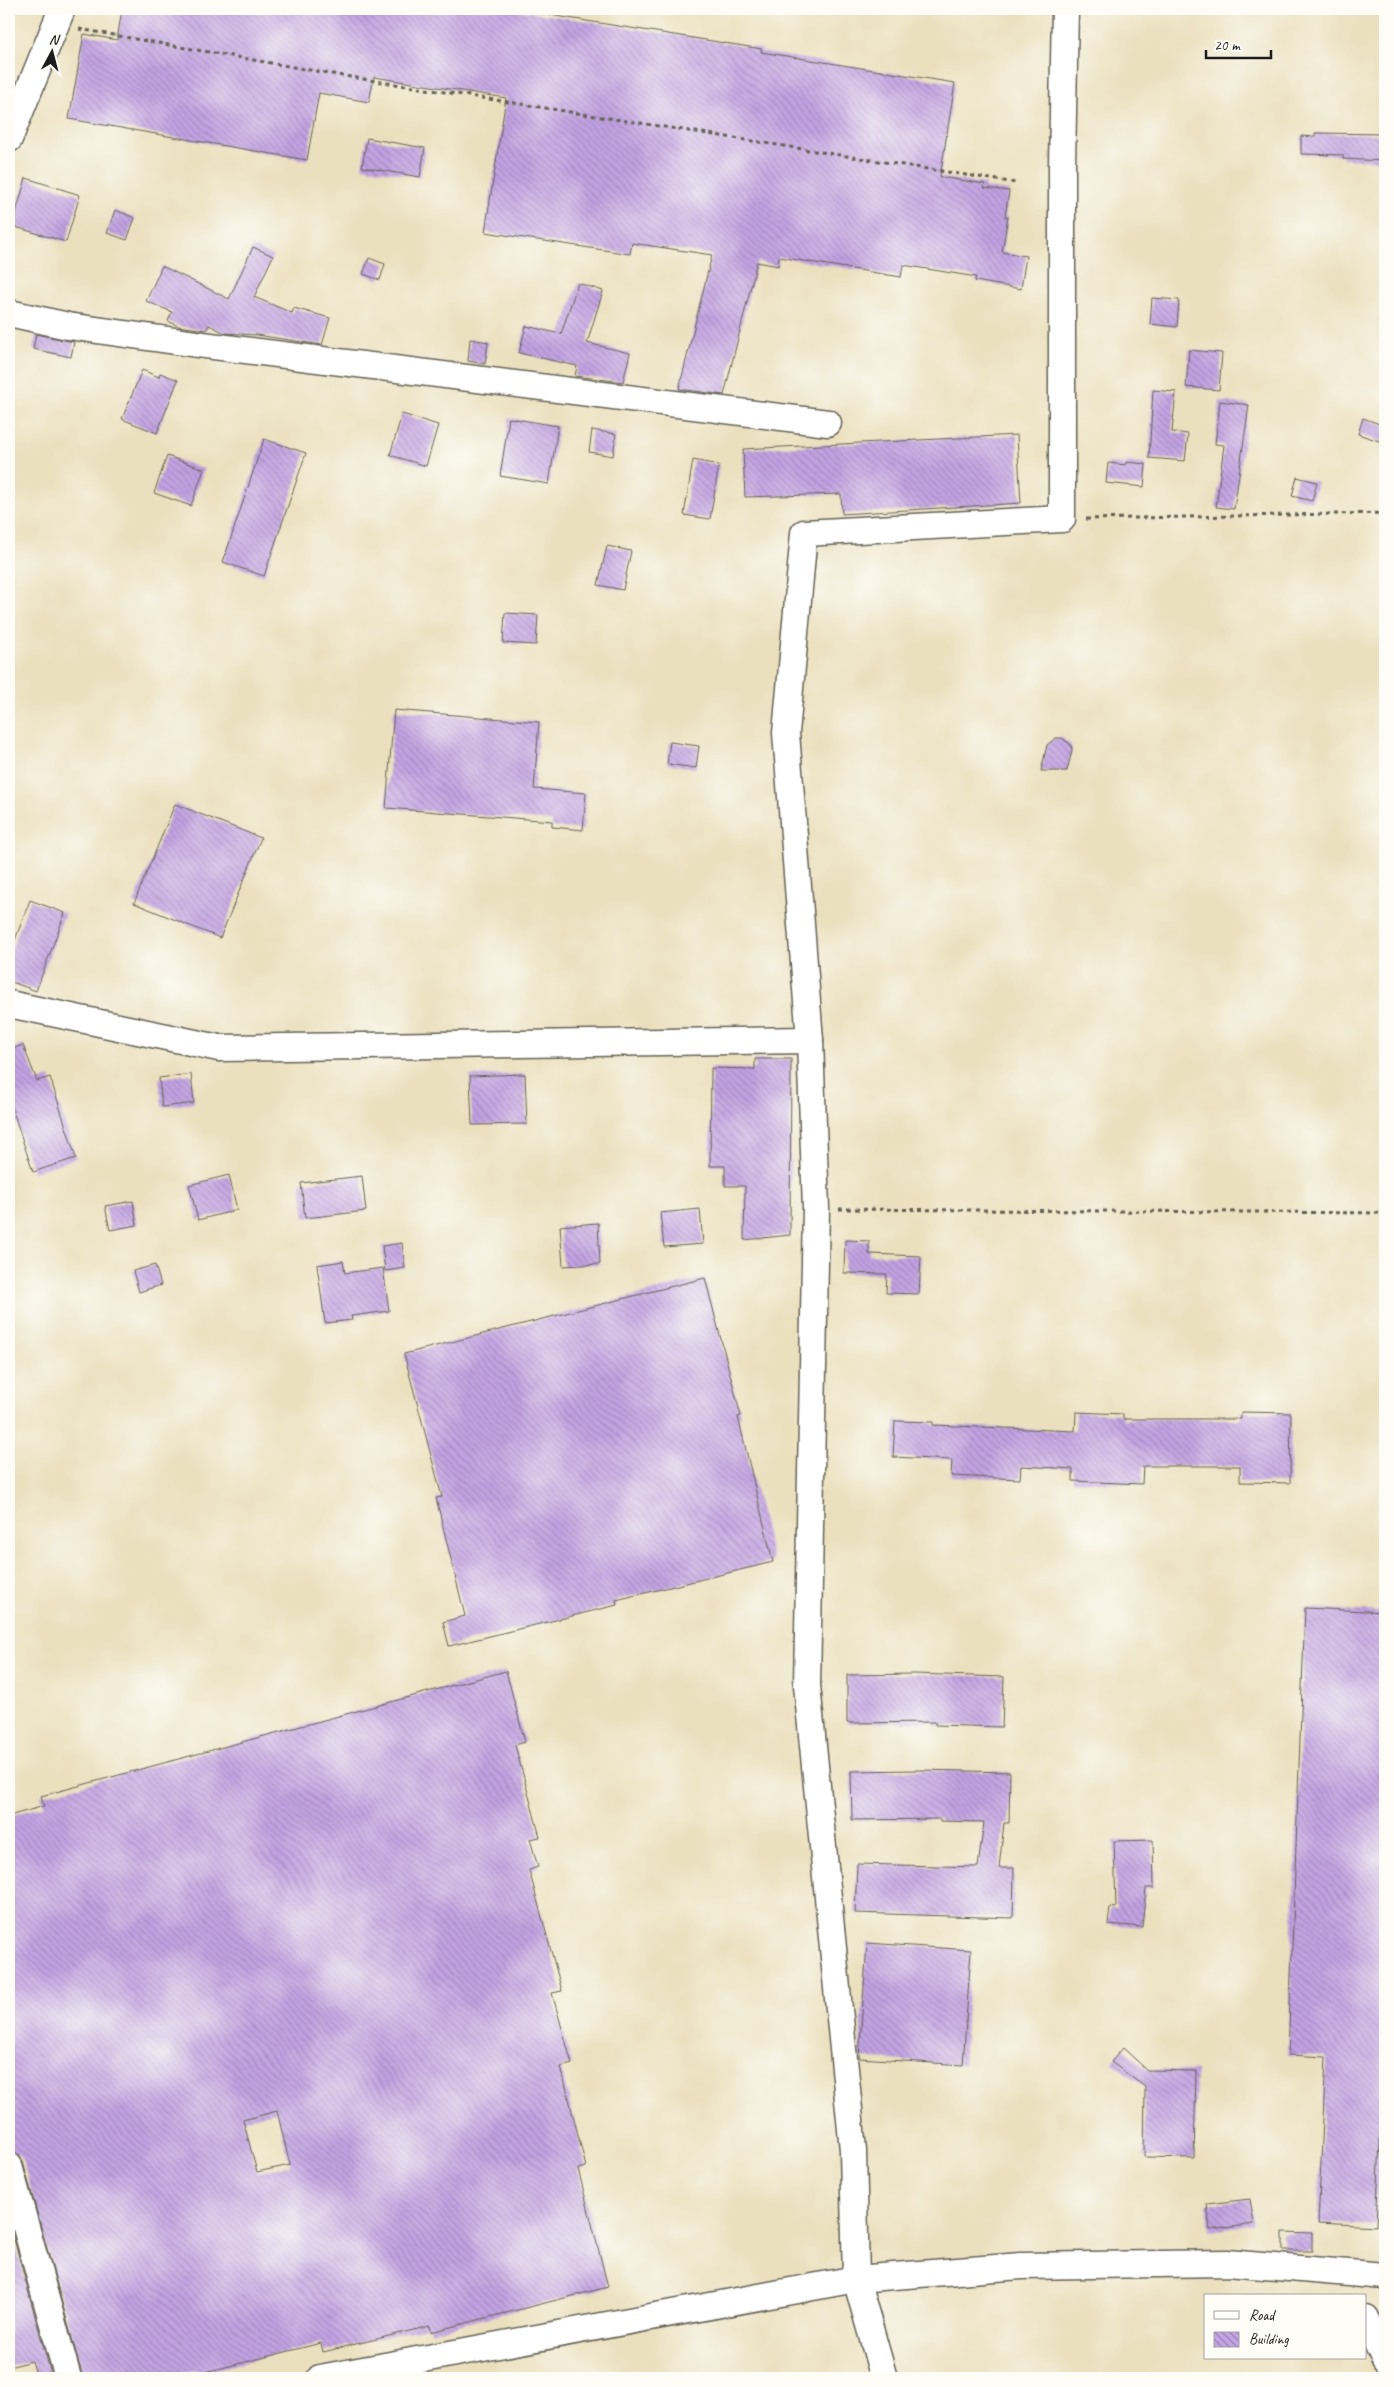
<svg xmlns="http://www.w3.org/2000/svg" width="1394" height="2387" font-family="Caveat,sans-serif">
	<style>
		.building { fill: url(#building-back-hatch); fill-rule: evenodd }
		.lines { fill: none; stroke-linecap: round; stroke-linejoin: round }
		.minor-casing { stroke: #646155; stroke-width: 29 }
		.path { stroke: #646155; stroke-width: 3; stroke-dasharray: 4 4; stroke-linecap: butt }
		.minor { stroke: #fff; stroke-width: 26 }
	</style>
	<defs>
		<pattern id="building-back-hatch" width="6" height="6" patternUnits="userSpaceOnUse" patternTransform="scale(1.25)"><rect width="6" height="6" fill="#c3a3e3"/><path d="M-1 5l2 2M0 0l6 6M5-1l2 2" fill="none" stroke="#9e84b7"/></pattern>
	</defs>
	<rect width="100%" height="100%" fill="#fdfcf7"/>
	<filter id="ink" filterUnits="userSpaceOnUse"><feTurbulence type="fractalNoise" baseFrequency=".02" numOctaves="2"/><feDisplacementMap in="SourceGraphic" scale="10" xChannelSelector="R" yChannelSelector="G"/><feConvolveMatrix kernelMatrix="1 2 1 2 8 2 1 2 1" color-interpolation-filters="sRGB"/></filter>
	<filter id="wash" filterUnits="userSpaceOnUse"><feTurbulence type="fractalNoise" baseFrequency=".0096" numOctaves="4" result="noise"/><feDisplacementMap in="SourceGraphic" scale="20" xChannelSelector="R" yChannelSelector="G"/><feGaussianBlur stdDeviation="1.12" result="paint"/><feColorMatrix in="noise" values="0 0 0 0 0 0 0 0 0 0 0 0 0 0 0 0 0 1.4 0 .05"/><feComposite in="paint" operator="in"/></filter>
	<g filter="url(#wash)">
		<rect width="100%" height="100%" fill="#ebe0be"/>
		<g id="blocks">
			<!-- building -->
			<g class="building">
				<path d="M 122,9 L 512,9 L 762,49 L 761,52 L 955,83 L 940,177 L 985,184 L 984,188 L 1009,191 L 1005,217 L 1008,217 L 1002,252 L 1026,256 L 1021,289 L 975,281 L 976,277 L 903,265 L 901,277 L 779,257 L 778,266 L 757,262 L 724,395 L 679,389 L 712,255 L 632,243 L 630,254 L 485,232 L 506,98 L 374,77 L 369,102 L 319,93 L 307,160 L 69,119 L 84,34 L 117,40 Z"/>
				<path d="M 1315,133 L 1385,134 L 1385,161 L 1343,159 L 1343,155 L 1301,154 L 1301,136 L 1315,137 Z"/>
				<path d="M 367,138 L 425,148 L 420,177 L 362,167 Z"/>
				<path d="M 26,178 L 80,195 L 66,242 L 12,226 Z"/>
				<path d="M 115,210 L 135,218 L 127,240 L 107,233 Z"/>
				<path d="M 253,247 L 273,256 L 254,297 L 292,313 L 294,308 L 330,318 L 322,345 L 257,335 L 225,333 L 209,325 L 206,330 L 178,326 L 168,321 L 172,312 L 146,301 L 162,266 L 229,299 Z"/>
				<path d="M 369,258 L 385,264 L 380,280 L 363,274 Z"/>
				<path d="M 578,283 L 603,291 L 587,343 L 630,353 L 623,382 L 575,376 L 577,366 L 519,353 L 526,326 L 561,334 Z"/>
				<path d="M 1152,298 L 1179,300 L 1177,327 L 1150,324 Z"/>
				<path d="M 36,334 L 74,342 L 71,357 L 33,349 Z"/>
				<path d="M 470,339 L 488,342 L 485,364 L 468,361 Z"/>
				<path d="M 1189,350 L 1222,353 L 1219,390 L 1186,387 Z"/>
				<path d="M 142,370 L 159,377 L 160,373 L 178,380 L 157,433 L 122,419 Z"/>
				<path d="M 1153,390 L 1176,392 L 1172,432 L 1188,434 L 1185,461 L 1149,458 Z"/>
				<path d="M 1220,401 L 1249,405 L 1234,509 L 1216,507 L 1224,445 L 1215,444 Z"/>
				<path d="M 402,414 L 438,425 L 426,466 L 390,455 Z"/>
				<path d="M 509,418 L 558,426 L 549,484 L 500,476 Z"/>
				<path d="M 1363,418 L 1385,426 L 1385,443 L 1358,434 Z"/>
				<path d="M 592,430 L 616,434 L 613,456 L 589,452 Z"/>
				<path d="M 1017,435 L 1021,503 L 842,514 L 841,494 L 745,497 L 743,449 Z"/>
				<path d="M 264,439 L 306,453 L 264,576 L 223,562 Z"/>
				<path d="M 167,456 L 204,469 L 191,506 L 154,493 Z"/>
				<path d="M 693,460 L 719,465 L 710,519 L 684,515 Z"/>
				<path d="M 1126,462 L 1146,464 L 1144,487 L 1106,483 L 1108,463 L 1126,465 Z"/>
				<path d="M 1297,477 L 1317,482 L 1312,501 L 1292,496 Z"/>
				<path d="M 607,546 L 631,551 L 623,590 L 598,585 Z"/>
				<path d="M 505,613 L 538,615 L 536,645 L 503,643 Z"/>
				<path d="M 394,710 L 539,722 L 534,789 L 586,793 L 583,830 L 552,827 L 552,821 L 386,808 Z"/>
				<path d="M 1056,738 L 1062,738 L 1071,745 L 1072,750 L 1067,771 L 1041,771 L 1047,745 Z"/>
				<path d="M 670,742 L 699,746 L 696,768 L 667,764 Z"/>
				<path d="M 175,804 L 261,838 L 220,938 L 134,903 Z"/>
				<path d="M 30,900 L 65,913 L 36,991 L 9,981 L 9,956 Z"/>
				<path d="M 23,1045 L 37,1081 L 50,1077 L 76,1158 L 33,1172 L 9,1099 L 9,1050 Z"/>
				<path d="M 755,1059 L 791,1059 L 790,1235 L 744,1240 L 745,1186 L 725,1186 L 725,1166 L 710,1166 L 711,1068 L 755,1069 Z"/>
				<path d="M 191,1074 L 194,1103 L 162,1107 L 159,1078 Z"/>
				<path d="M 525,1074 L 527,1124 L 472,1125 L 470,1076 Z"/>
				<path d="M 229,1175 L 237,1210 L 198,1220 L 189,1185 Z"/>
				<path d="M 362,1176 L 366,1211 L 305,1218 L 301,1183 Z"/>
				<path d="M 133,1201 L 137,1225 L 110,1230 L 105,1206 Z"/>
				<path d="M 700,1209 L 703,1244 L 664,1247 L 660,1213 Z"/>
				<path d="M 598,1223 L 600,1264 L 563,1266 L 560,1226 Z"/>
				<path d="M 845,1240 L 869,1241 L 869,1254 L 921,1256 L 919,1294 L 886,1293 L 887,1274 L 844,1273 Z"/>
				<path d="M 402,1243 L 405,1268 L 385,1271 L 382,1246 Z"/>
				<path d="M 343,1261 L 345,1273 L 383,1268 L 389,1311 L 351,1316 L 352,1320 L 325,1323 L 317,1265 Z"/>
				<path d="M 155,1265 L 161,1285 L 139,1292 L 133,1271 Z"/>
				<path d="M 705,1278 L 741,1416 L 738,1417 L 773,1562 L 616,1600 L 617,1605 L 449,1646 L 443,1622 L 465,1616 L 436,1498 L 442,1497 L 404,1354 Z"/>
				<path d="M 1076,1412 L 1123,1414 L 1123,1419 L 1241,1419 L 1241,1412 L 1291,1413 L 1290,1483 L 1240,1482 L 1240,1466 L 1143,1466 L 1142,1484 L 1073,1481 L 1073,1469 L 1021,1466 L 1020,1479 L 951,1476 L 952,1460 L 893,1457 L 895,1421 L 933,1422 L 933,1425 L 1075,1431 Z"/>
				<path d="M 1305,1608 L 1385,1612 L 1385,2037 L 1376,2226 L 1318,2223 L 1326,2057 L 1288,2055 Z"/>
				<path d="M 506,1671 L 525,1742 L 515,1745 L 540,1837 L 530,1839 L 538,1867 L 529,1870 L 562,1991 L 552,1993 L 572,2064 L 561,2067 L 586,2167 L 578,2169 L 608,2287 L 431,2332 L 430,2326 L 323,2352 L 321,2343 L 198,2374 L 196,2370 L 162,2378 L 83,2378 L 23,2162 L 19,2155 L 9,2151 L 9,1816 L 44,1806 L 41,1796 ZM 277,2111 L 290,2165 L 257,2172 L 243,2120 Z"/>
				<path d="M 914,1674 L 1004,1677 L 1002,1727 L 935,1725 L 935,1722 L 847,1723 L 847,1675 Z"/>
				<path d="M 918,1770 L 1010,1772 L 1009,1823 L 1004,1823 L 999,1868 L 1014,1868 L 1013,1918 L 855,1913 L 857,1864 L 978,1867 L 984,1822 L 940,1821 L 940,1819 L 852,1820 L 851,1771 Z"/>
				<path d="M 1153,1840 L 1154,1888 L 1146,1888 L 1142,1927 L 1108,1924 L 1110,1907 L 1116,1908 L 1114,1841 Z"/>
				<path d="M 867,1943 L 971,1950 L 963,2065 L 859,2058 Z"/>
				<path d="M 1123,2048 L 1147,2070 L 1196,2071 L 1194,2158 L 1144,2157 L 1145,2087 L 1111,2062 Z"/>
				<path d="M 1250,2199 L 1254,2224 L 1210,2230 L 1207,2204 Z"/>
				<path d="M 9,2221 L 52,2378 L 37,2378 L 32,2361 L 9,2367 Z"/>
				<path d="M 1283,2232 L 1312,2233 L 1312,2251 L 1283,2251 Z"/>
			</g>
		</g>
	</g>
	<g filter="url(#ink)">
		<use href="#blocks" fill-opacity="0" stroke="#646155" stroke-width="1"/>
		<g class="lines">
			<defs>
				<g id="minor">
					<path d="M 9,139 L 62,9"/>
					<path d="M 9,313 L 68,326 L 204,345 L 828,423"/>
					<path d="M 9,1004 L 219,1048 L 810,1040"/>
					<path d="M 9,2166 L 68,2378"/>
					<path d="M 1365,2318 L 1385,2360"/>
					<path d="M 320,2378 L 856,2279 L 1021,2266 L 1227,2263 L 1385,2276"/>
					<path d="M 884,2378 L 856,2279 L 853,2150 L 807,1685 L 816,1209 L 810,1040 L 786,733 L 804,533 L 1062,519 L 1062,165 L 1065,9"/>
				</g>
			</defs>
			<!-- minor casing -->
			<use href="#minor" class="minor-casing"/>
			<!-- path -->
			<g class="path">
				<path d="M 79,29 L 338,75 L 1016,183"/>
				<path d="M 1086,519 L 1385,513"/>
				<path d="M 839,1209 L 1385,1213"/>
			</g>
			<!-- minor -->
			<use href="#minor" class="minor"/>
		</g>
	</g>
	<!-- margin -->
	<rect width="1394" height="2387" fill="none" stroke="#fdfcf7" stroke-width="30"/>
	<!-- legend -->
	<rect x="1204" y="2294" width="162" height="65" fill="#fdfcf7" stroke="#a3a29f"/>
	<rect x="1214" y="2311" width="25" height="8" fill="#ffffff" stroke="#a3a29f"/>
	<text x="1249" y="2320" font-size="15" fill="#1c1c1c">Road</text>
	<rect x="1214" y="2332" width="25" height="15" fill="url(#building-back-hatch)" stroke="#a3a29f"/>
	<text x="1249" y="2344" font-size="15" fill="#1c1c1c">Building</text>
	<!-- north arrow -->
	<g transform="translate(52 52) rotate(7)" stroke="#fdfcf7" stroke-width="4" paint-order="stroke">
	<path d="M0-4L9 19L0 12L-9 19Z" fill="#1c1c1c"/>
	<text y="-8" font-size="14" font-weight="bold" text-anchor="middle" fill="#1c1c1c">N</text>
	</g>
	<!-- scale -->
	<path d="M1206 50v8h65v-8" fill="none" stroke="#1c1c1c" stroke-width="2.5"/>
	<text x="1214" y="50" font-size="15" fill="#1c1c1c" stroke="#fdfcf7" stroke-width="4" paint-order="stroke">20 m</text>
</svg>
